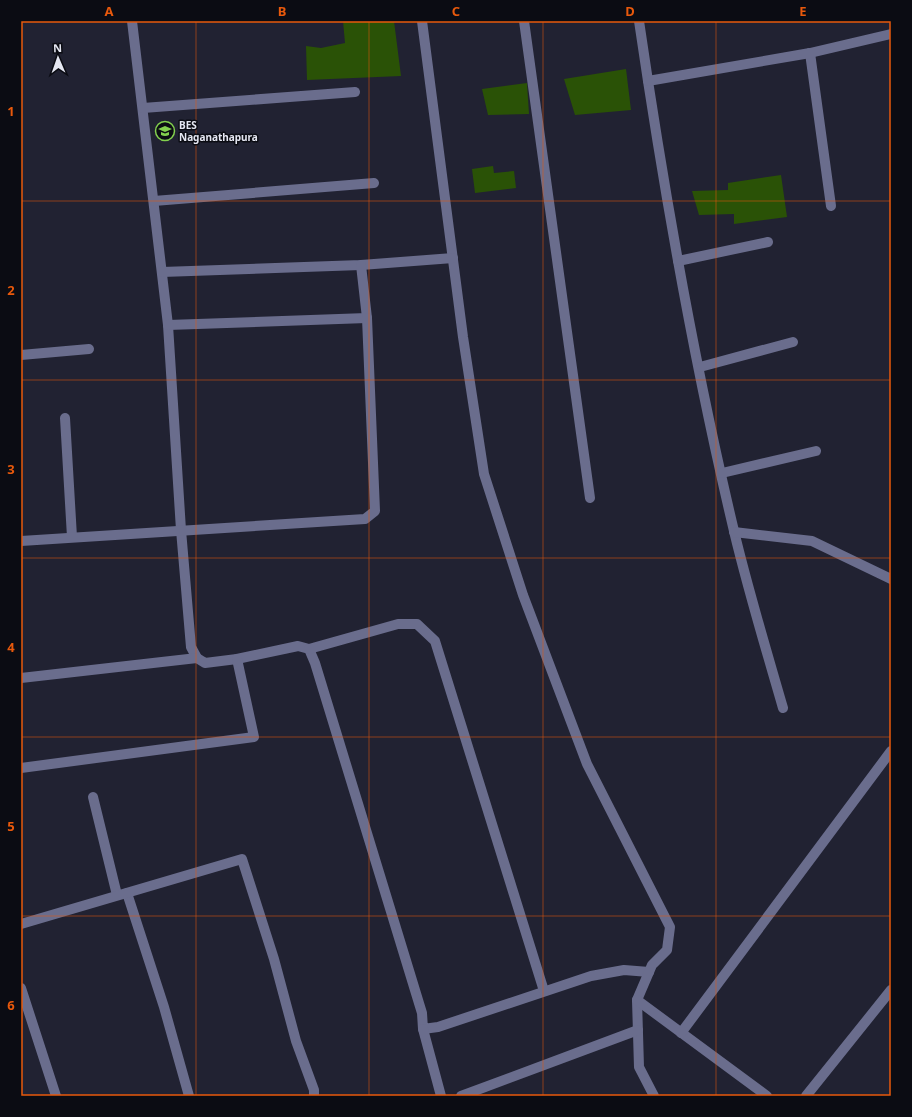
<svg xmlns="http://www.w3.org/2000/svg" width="912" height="1117" font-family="'Noto Sans',sans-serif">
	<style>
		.building { fill: #2a5206 }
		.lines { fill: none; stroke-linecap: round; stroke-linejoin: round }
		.minor { stroke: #6a6d8d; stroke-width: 10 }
		.grid { fill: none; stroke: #e8590c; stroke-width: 1; stroke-opacity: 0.55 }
		.labels { text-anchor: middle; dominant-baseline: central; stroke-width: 3; stroke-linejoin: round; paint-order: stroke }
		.poi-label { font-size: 10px; font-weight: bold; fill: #e5e7f2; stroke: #0b0c13; text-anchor: start }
		.neatline { fill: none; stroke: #e8590c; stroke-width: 1.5 }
		.grid-label { font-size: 13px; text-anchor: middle; font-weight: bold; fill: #e8590c }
	</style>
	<rect width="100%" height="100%" fill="#212232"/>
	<!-- building -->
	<g class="building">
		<path d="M 343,21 L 394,21 L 401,76 L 307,80 L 306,46 L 321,48 L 345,43 Z"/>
		<path d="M 626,69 L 631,110 L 575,115 L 564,79 Z"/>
		<path d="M 527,83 L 529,114 L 488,115 L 482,89 Z"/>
		<path d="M 493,166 L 494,173 L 514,171 L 516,188 L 475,193 L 472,169 Z"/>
		<path d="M 781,175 L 787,217 L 734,224 L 734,214 L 699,215 L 692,191 L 728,190 L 728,183 Z"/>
	</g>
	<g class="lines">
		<!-- minor -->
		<g class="minor">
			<path d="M 132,21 L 168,325 L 181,530 L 191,647 L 197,658 L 205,663 L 237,659 L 298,646 L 309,649 L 315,663 L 422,1013 L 423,1029 L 438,1027 L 591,976 L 624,970 L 649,972"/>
			<path d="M 422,21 L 463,337 L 484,474 L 523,595 L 587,764 L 670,927 L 667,950 L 652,965 L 637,1000 L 639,1067 L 654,1096"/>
			<path d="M 524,21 L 590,498"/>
			<path d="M 639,21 C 664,192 694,363 734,531 C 748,590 766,649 783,708"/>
			<path d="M 810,53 L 831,206"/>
			<path d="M 648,81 L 810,53 L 891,34"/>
			<path d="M 143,108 L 355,92"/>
			<path d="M 154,201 L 374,183"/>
			<path d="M 678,261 L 768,242"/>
			<path d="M 162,272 L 361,265 L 453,258"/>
			<path d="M 168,325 L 367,318 L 361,265"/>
			<path d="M 21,355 L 89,349"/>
			<path d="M 700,367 L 793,342"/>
			<path d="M 65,418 L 72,537"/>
			<path d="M 722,473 L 816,451"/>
			<path d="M 734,532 L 812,541 L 891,579"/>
			<path d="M 21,541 L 365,519 L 375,511 L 367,318"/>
			<path d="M 309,649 L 398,624 L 417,624 L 435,641 L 544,991"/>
			<path d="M 21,678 L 197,658"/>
			<path d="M 21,768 L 254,737 L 237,659"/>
			<path d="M 93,797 L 117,895"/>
			<path d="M 127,893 L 164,1007 L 189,1096"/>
			<path d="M 21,924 L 242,859 L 274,959 L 296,1041 L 314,1090 L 314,1096"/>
			<path d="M 21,988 L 56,1096"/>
			<path d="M 637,1000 L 767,1096"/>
			<path d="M 423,1029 L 441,1096"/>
			<path d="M 681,1033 L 891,751"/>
			<path d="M 461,1096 L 638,1030"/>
			<path d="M 806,1096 L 891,990"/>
		</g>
	</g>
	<!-- grid -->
	<path class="grid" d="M 196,21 L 196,1096M 369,21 L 369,1096M 543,21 L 543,1096M 716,21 L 716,1096M 21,201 L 891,201M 21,380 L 891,380M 21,558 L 891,558M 21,737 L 891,737M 21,916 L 891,916"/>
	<!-- icons -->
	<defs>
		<symbol id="school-ring" viewBox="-11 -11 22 22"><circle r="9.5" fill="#0b0c13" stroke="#83d04e" stroke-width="1.5"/><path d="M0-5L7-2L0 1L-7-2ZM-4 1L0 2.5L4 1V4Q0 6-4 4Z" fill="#83d04e"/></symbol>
	</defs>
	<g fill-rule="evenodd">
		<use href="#school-ring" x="154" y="120" width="22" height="22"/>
	</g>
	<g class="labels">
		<!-- poi labels -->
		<g class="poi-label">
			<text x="179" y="125">BES<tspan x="179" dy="12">Naganathapura</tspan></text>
		</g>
	</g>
	<!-- border -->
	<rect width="912" height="1117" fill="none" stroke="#0b0c13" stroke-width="44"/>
	<!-- north arrow -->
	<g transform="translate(58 58) rotate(358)" stroke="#0b0c13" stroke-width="3" paint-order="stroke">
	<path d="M0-3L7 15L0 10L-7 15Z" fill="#e5e7f2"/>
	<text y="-6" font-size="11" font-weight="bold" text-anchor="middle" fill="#e5e7f2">N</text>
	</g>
	<rect x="22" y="22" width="868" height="1073" class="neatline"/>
	<g class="grid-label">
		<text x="109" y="16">A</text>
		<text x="282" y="16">B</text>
		<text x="456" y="16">C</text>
		<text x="630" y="16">D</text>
		<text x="803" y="16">E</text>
		<text x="11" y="116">1</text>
		<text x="11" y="295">2</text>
		<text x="11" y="474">3</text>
		<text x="11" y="652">4</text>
		<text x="11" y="831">5</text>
		<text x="11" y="1010">6</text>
	</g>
</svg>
